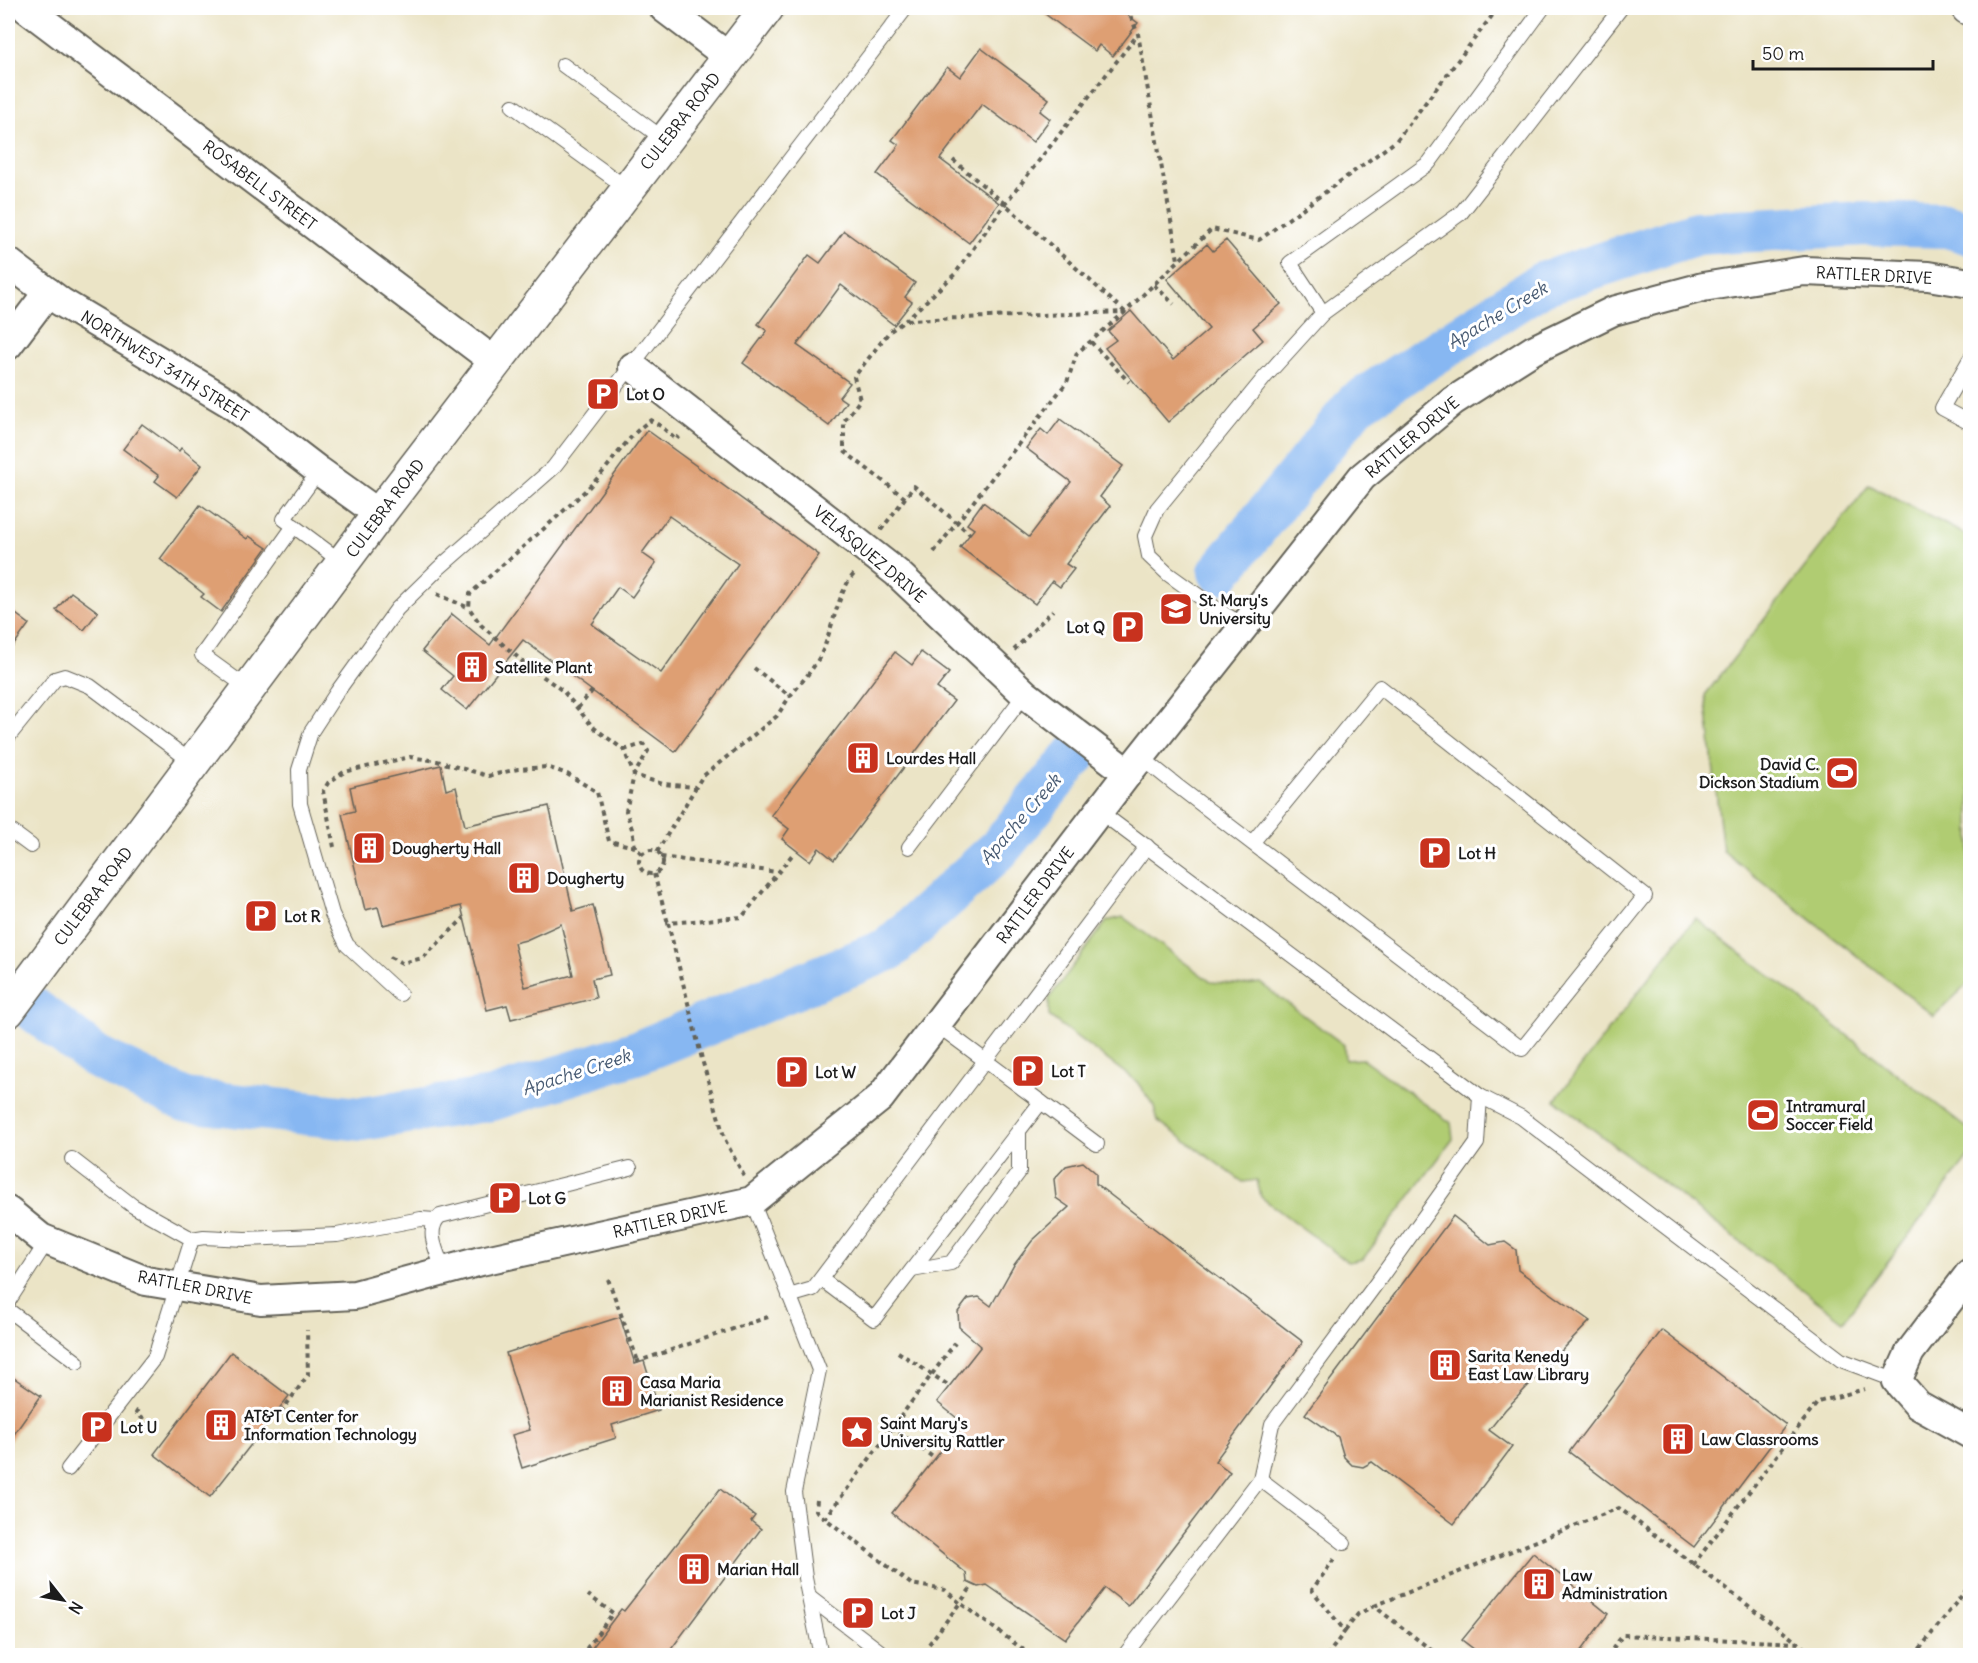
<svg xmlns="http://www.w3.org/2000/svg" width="1978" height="1663" font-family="Delius,sans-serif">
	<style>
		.green { fill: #b0cc72; stroke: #667447; stroke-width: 1.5 }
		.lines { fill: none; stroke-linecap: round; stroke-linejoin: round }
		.river { stroke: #87b7f2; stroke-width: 44 }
		.building { fill: #de9f73; fill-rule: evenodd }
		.service-casing { stroke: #646258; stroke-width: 16 }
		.minor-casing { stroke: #646258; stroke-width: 32 }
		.secondary-casing { stroke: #646258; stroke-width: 36 }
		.path { stroke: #646258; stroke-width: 4; stroke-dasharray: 4.5 4.5; stroke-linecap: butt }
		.service { stroke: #fff; stroke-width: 14 }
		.minor { stroke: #fff; stroke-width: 28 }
		.secondary { stroke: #fff; stroke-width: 33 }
		.labels { text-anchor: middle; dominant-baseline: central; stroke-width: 6; stroke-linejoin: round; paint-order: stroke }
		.street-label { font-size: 16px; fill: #1c1c1c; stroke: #fff }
		.poi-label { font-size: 16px; font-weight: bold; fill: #1c1c1c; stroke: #fff; text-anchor: start }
		.water-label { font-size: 18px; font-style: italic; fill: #475a72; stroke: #fff }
	</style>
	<rect width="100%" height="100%" fill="#fff"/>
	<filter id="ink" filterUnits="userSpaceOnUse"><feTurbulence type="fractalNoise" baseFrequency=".0167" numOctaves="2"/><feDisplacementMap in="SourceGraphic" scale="12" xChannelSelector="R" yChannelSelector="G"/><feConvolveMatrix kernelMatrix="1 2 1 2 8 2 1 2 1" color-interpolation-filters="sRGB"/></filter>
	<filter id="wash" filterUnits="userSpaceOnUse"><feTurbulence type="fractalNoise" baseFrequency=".008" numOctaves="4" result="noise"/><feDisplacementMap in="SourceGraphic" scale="24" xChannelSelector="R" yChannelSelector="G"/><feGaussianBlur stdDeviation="1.35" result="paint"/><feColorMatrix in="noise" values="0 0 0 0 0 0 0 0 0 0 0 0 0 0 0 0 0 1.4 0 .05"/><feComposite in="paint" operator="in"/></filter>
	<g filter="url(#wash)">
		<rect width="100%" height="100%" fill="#ebe4c6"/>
		<!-- green -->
		<g class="green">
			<path d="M 1869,485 L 1970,537 L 1970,982 L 1934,1016 L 1723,851 L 1705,695 Z"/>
			<path d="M 1123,917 L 1211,982 L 1246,985 L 1260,983 L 1344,1045 L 1345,1060 L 1363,1059 L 1451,1123 L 1453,1139 L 1363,1259 L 1348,1262 L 1261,1197 L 1257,1180 L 1243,1182 L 1157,1120 L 1154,1106 L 1137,1082 L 1049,1016 L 1049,998 L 1107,921 Z"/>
			<path d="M 1695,918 L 1970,1130 L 1970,1155 L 1843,1321 L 1555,1100 Z"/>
		</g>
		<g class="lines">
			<!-- river -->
			<g class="river">
				<path d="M 1220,572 L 1356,404 L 1542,284 L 1697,233 L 1866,224 L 1947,226 L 1970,233"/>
				<path d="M 8,990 L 96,1057 L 185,1100 L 361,1119 L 492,1099 L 641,1051 L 889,949 L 998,850 L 1076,754"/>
			</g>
		</g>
		<g id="blocks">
			<!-- building -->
			<g class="building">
				<path d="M 1037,8 L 1118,8 L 1138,23 L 1113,56 L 1099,45 L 1095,51 Z"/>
				<path d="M 981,48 L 1049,99 L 1040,111 L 1050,119 L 1033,142 L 982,104 L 940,159 L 999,203 L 969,243 L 877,174 L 899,145 L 892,140 L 947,67 L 960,77 Z"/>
				<path d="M 844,231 L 915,283 L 905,297 L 912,302 L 894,325 L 841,285 L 797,345 L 850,383 L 839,397 L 846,402 L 829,426 L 743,363 L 767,331 L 758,324 L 809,255 L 820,263 Z"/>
				<path d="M 1226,240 L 1281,304 L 1253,328 L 1263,340 L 1168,422 L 1105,348 L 1116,340 L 1108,331 L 1131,311 L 1173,360 L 1209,329 L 1167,279 L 1207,244 L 1213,251 Z"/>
				<path d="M 1060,419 L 1123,466 L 1100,497 L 1110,506 L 1066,564 L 1074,569 L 1060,587 L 1052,581 L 1035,604 L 960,547 L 974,529 L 967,524 L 983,502 L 1029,537 L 1071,482 L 1026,448 L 1041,429 L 1048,435 Z"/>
				<path d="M 142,424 L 179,451 L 181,448 L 202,465 L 177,497 L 155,481 L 159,476 L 123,449 Z"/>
				<path d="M 647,430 L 819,555 L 675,752 L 523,640 L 467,710 L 442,690 L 453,676 L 422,651 L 452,614 L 490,645 ZM 669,516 L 738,564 L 661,673 L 592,624 L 618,587 L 632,597 L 656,563 L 642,553 Z"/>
				<path d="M 200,505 L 247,539 L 249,536 L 267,548 L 221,612 L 201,597 L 204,594 L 160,559 Z"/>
				<path d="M 71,592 L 98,612 L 84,630 L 56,610 Z"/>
				<path d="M 8,608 L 29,624 L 8,653 Z"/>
				<path d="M 895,652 L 912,665 L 921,652 L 949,673 L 937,688 L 954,701 L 834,860 L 819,848 L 810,861 L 782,839 L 789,829 L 771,815 Z"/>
				<path d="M 441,765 L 446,790 L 456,787 L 465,826 L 549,806 L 573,911 L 593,905 L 610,975 L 592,979 L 596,998 L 511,1019 L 507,1005 L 487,1010 L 461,906 L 383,925 L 378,907 L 365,910 L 342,814 L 355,811 L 350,787 ZM 561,924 L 573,975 L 525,987 L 514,943 L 526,940 Z"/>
				<path d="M 1083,1162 L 1096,1173 L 1096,1184 L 1303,1342 L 1215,1461 L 1230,1472 L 1128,1606 L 1105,1588 L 1065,1639 L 987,1585 L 978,1587 L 967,1582 L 966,1573 L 892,1513 L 963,1423 L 937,1402 L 981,1346 L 959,1327 L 958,1312 L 968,1299 L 979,1297 L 991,1306 L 1014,1265 L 1032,1241 L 1069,1207 L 1056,1198 L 1054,1179 L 1066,1166 Z"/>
				<path d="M 1453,1216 L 1490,1245 L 1505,1242 L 1516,1250 L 1518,1270 L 1590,1321 L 1505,1410 L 1489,1430 L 1512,1447 L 1454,1524 L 1372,1462 L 1363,1467 L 1352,1465 L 1344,1457 L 1338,1437 L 1305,1414 Z"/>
				<path d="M 620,1317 L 635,1364 L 644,1361 L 659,1410 L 612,1425 L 616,1438 L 522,1468 L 512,1435 L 530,1430 L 506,1353 Z"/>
				<path d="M 1662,1330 L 1786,1425 L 1694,1547 L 1569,1452 Z"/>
				<path d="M 231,1352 L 289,1396 L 210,1497 L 154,1454 Z"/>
				<path d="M 8,1374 L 41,1396 L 8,1443 Z"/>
				<path d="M 720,1489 L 755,1516 L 751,1521 L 761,1529 L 666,1656 L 586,1656 L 621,1609 L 624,1611 Z"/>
				<path d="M 1533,1553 L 1608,1614 L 1577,1656 L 1483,1656 L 1462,1640 Z"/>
			</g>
		</g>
	</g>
	<g filter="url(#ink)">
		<use href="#blocks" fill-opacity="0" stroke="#646258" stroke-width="1.5"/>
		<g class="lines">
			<defs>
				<g id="service">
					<path d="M 563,65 L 665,140"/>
					<path d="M 513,106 L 628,189"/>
					<path d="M 1323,313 L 1290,263 L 1429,163 L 1543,8"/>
					<path d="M 1970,359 L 1942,408 L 1970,423"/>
					<path d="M 319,471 L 284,519 L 343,563"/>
					<path d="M 1245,626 L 1221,612 L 1168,574 L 1149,556 L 1145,536 L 1157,509 L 1265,377 L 1323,313 L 1461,213 L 1621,8"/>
					<path d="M 249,689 L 202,655 L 294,526"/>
					<path d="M 8,737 L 55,679 L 65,676 L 90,686 L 193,763"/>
					<path d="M 1141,757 L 1176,785 L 1522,1049 L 1645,896 L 1380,687 L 1252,843"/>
					<path d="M 1099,811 L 1480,1096 L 1477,1143 L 1373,1288 L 1272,1424 L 1260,1479 L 1124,1656"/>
					<path d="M 8,829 L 31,846"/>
					<path d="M 909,847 L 1025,694"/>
					<path d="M 400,994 L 347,945 L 332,914 L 300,804 L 299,770 L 311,732 L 337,692 L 397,609 L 439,568 L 553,468 L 906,8"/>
					<path d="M 1480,1096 L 1521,1117 L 1841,1360 L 1897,1381"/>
					<path d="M 1041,1102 L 1097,1144"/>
					<path d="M 72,1159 L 133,1206 L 192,1239"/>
					<path d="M 752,1201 L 819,1370 L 794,1492 L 805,1578 L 821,1656"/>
					<path d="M 912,1270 L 951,1263 L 1019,1172 L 1019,1131"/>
					<path d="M 444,1271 C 438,1254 424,1230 440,1216 L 630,1168"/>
					<path d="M 821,1279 L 874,1319 L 1041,1102 L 936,1024"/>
					<path d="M 789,1296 L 813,1289 L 1147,846"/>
					<path d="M 8,1302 L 48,1240"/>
					<path d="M 8,1310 L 77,1362"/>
					<path d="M 68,1469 L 155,1357 L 192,1239 L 204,1237 L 245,1239 L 337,1235 L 421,1219 L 435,1220"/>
					<path d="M 1260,1479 L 1344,1543"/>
					<path d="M 809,1597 L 886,1656"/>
				</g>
				<g id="minor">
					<path d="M 26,8 L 495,362"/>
					<path d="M 664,8 L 729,57"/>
					<path d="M 8,262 L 61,302 L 230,403 L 319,471 L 379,514"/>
					<path d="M 8,345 L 48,292"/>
					<path d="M 633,367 L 897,573 L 1025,694 L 1128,773"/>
					<path d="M 8,1211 L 41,1238 L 146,1281 L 261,1300 L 355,1295 L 481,1261 L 752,1201 L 880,1098 L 1128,773 L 1362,477 L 1453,401 L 1533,350 L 1613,311 L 1703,287 L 1804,271 L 1928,276 L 1970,283"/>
					<path d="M 1970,1273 L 1910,1352 L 1897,1381 L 1918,1405 L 1970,1434"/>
				</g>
				<g id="secondary">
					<path d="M 1968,8 L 1970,9"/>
					<path d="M 8,1011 L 379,514 L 767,8"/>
				</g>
			</defs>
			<!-- service casing -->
			<use href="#service" class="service-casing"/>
			<!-- minor casing -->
			<use href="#minor" class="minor-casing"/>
			<!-- secondary casing -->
			<use href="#secondary" class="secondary-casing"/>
			<!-- path -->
			<g class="path">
				<path d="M 1127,8 L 1138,34 L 1178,260"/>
				<path d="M 953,160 L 1005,204 L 1125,312"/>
				<path d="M 1154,285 L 1174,304"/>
				<path d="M 907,320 L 1124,312"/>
				<path d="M 1091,342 L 1129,382"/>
				<path d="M 905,498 L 844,451 L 844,421 L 860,400 L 854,377 L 889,332 L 906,320 L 955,274 L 1005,204 L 1138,34"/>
				<path d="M 881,530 L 914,486 L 970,534"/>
				<path d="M 934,552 L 1067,382 L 1077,353 L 1125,312 L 1212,229 L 1259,240 L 1396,141 L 1498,8"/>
				<path d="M 437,594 L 469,608"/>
				<path d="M 1014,650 L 1053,610"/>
				<path d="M 754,668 L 790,696 C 800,684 811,672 819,658 C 832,635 837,591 855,573"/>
				<path d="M 578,708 L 592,691"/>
				<path d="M 624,750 L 643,744 L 648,751 L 634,775 L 663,784 L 695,787"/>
				<path d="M 334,847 L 323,791 L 328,783 L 344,772 L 410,757 L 437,761 L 488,776 L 518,769 L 547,767 L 567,774 L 597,792 L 609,841 L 635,847 L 642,854"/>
				<path d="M 635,847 L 632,829 L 626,811 L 634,775 L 624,750 L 593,727 L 563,691 L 523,662 L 481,625 L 469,608 L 470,594 C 509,558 551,524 589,487 C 611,466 627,435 651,420 L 662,427 L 676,440 L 679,436"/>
				<circle cx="651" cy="862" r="12"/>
				<path d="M 657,852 L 702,777 L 777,716 L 790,696"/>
				<path d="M 661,857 L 777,872"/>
				<path d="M 654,874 L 668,923"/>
				<path d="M 390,957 L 402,963 L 423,958 L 464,918"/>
				<path d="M 744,1176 L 725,1140 L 703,1063 L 668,923 L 742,917 L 792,855"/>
				<path d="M 608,1279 L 638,1361"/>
				<path d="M 898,1352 L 948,1385"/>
				<path d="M 636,1362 L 771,1316"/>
				<path d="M 138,1410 L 136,1413 L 153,1427"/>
				<path d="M 281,1412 L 308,1375 L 307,1330"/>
				<path d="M 892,1427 L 934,1458"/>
				<path d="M 817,1500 L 816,1510 L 818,1513 L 911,1584 L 945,1590 L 960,1603 L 973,1585"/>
				<path d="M 825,1519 L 955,1343"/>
				<path d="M 1693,1565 L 1818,1402 L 1865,1389"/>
				<path d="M 1374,1606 L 1619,1508 L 1798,1643"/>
				<path d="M 1345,1631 L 1358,1614 L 1374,1606 L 1439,1656"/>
				<path d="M 929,1644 L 960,1603 L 1032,1656"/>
				<path d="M 581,1656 L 613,1613 L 588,1595"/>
				<path d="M 1327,1656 L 1345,1631 L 1312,1590 L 1335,1558"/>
				<path d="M 1607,1656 L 1623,1635 L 1798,1643 L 1814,1656"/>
				<path d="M 1914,1656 L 1970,1585"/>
			</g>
			<!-- service -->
			<use href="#service" class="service"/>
			<!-- minor -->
			<use href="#minor" class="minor"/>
			<!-- secondary -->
			<use href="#secondary" class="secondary"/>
		</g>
	</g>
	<!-- icons -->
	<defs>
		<symbol id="parking-square" viewBox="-11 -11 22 22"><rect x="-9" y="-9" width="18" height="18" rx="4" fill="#c8321e" stroke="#fff"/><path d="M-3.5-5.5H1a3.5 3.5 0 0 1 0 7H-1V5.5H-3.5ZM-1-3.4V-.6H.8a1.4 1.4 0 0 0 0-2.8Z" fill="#fff"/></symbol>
		<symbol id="university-square" viewBox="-11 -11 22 22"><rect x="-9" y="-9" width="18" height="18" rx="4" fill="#c8321e" stroke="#fff"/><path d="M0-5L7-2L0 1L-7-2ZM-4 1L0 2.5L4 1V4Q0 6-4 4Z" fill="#fff"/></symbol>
		<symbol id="building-square" viewBox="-11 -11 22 22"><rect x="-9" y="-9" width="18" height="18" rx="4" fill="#c8321e" stroke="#fff"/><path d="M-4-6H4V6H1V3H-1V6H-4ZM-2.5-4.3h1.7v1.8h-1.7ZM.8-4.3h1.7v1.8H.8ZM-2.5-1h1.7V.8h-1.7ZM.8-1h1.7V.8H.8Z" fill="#fff"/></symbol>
		<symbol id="stadium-square" viewBox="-11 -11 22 22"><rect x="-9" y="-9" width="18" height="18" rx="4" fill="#c8321e" stroke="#fff"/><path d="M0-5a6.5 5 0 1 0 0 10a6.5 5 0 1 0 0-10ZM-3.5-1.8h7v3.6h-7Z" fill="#fff"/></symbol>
		<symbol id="sight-square" viewBox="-11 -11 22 22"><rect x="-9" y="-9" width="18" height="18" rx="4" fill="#c8321e" stroke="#fff"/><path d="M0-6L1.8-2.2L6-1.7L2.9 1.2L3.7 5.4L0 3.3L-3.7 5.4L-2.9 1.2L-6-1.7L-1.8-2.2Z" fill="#fff"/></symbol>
	</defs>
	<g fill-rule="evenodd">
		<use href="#parking-square" x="584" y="375" width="38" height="38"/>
		<use href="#university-square" x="1157" y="590" width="38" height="38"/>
		<use href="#parking-square" x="1109" y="608" width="38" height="38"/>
		<use href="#building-square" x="453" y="648" width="38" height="38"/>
		<use href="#building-square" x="844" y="739" width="38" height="38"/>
		<use href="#stadium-square" x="1823" y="754" width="38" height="38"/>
		<use href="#building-square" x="350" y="829" width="38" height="38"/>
		<use href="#parking-square" x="1416" y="834" width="38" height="38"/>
		<use href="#building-square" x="505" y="859" width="38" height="38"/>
		<use href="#parking-square" x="242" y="897" width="38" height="38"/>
		<use href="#parking-square" x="1009" y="1052" width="38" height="38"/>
		<use href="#parking-square" x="773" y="1053" width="38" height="38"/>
		<use href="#stadium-square" x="1744" y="1096" width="38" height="38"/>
		<use href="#parking-square" x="486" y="1179" width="38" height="38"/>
		<use href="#building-square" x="1426" y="1346" width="38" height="38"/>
		<use href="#building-square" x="598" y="1372" width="38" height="38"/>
		<use href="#building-square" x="202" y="1406" width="38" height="38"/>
		<use href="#parking-square" x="78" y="1408" width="38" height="38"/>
		<use href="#sight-square" x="838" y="1413" width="38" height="38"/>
		<use href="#building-square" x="1659" y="1420" width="38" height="38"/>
		<use href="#building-square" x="675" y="1550" width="38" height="38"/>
		<use href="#building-square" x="1520" y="1565" width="38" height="38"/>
		<use href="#parking-square" x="839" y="1594" width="38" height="38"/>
	</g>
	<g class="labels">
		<!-- street labels -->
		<g class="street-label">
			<text transform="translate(680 121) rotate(-52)">CULEBRA ROAD</text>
			<text transform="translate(260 185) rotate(37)">ROSABELL STREET</text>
			<text transform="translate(1874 275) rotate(3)">RATTLER DRIVE</text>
			<text transform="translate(165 366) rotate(32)">NORTHWEST 34TH STREET</text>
			<text transform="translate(1412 437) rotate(-40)">RATTLER DRIVE</text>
			<text transform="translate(385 508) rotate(-53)">CULEBRA ROAD</text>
			<text transform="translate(870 554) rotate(40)">VELASQUEZ DRIVE</text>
			<text transform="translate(1035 895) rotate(-53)">RATTLER DRIVE</text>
			<text transform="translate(93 896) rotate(-53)">CULEBRA ROAD</text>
			<text transform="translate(670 1219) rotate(-13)">RATTLER DRIVE</text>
			<text transform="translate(195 1287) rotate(11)">RATTLER DRIVE</text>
		</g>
		<!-- poi labels -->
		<g class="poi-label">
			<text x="626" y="394">Lot O</text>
			<text x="1199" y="600">St. Mary's<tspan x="1199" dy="18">University</tspan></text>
			<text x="1105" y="627" text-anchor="end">Lot Q</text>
			<text x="495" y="667">Satellite Plant</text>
			<text x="886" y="758">Lourdes Hall</text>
			<text x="1819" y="764" text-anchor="end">David C.<tspan x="1819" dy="18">Dickson Stadium</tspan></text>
			<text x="392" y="848">Dougherty Hall</text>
			<text x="1458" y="853">Lot H</text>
			<text x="547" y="878">Dougherty</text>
			<text x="284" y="916">Lot R</text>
			<text x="1051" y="1071">Lot T</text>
			<text x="815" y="1072">Lot W</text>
			<text x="1786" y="1106">Intramural<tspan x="1786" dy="18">Soccer Field</tspan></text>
			<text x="528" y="1198">Lot G</text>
			<text x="1468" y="1356">Sarita Kenedy<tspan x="1468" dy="18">East Law Library</tspan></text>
			<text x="640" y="1382">Casa Maria<tspan x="640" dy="18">Marianist Residence</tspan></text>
			<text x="244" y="1416">AT&amp;T Center for<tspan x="244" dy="18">Information Technology</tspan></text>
			<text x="880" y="1423">Saint Mary's<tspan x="880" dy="18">University Rattler</tspan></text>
			<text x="120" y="1427">Lot U</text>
			<text x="1701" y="1439">Law Classrooms</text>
			<text x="717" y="1569">Marian Hall</text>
			<text x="1562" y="1575">Law<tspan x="1562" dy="18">Administration</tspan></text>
			<text x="881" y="1613">Lot J</text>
		</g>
		<!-- water labels -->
		<g class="water-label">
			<text transform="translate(1497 315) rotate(-31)">Apache Creek</text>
			<text transform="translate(1020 819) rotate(-49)">Apache Creek</text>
			<text transform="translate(576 1072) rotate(-18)">Apache Creek</text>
		</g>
	</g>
	<!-- margin -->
	<rect width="1978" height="1663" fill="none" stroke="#fff" stroke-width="30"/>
	<!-- north arrow -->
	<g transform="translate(63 1600) rotate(121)" stroke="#ffffff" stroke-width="4.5" paint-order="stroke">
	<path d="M0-4.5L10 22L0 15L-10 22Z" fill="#1c1c1c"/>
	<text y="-9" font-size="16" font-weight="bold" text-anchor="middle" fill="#1c1c1c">N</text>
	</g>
	<!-- scale -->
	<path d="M1753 60v9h180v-9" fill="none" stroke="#1c1c1c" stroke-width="3"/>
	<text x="1762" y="60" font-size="18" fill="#1c1c1c" stroke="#ffffff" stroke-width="4.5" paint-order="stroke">50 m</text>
</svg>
